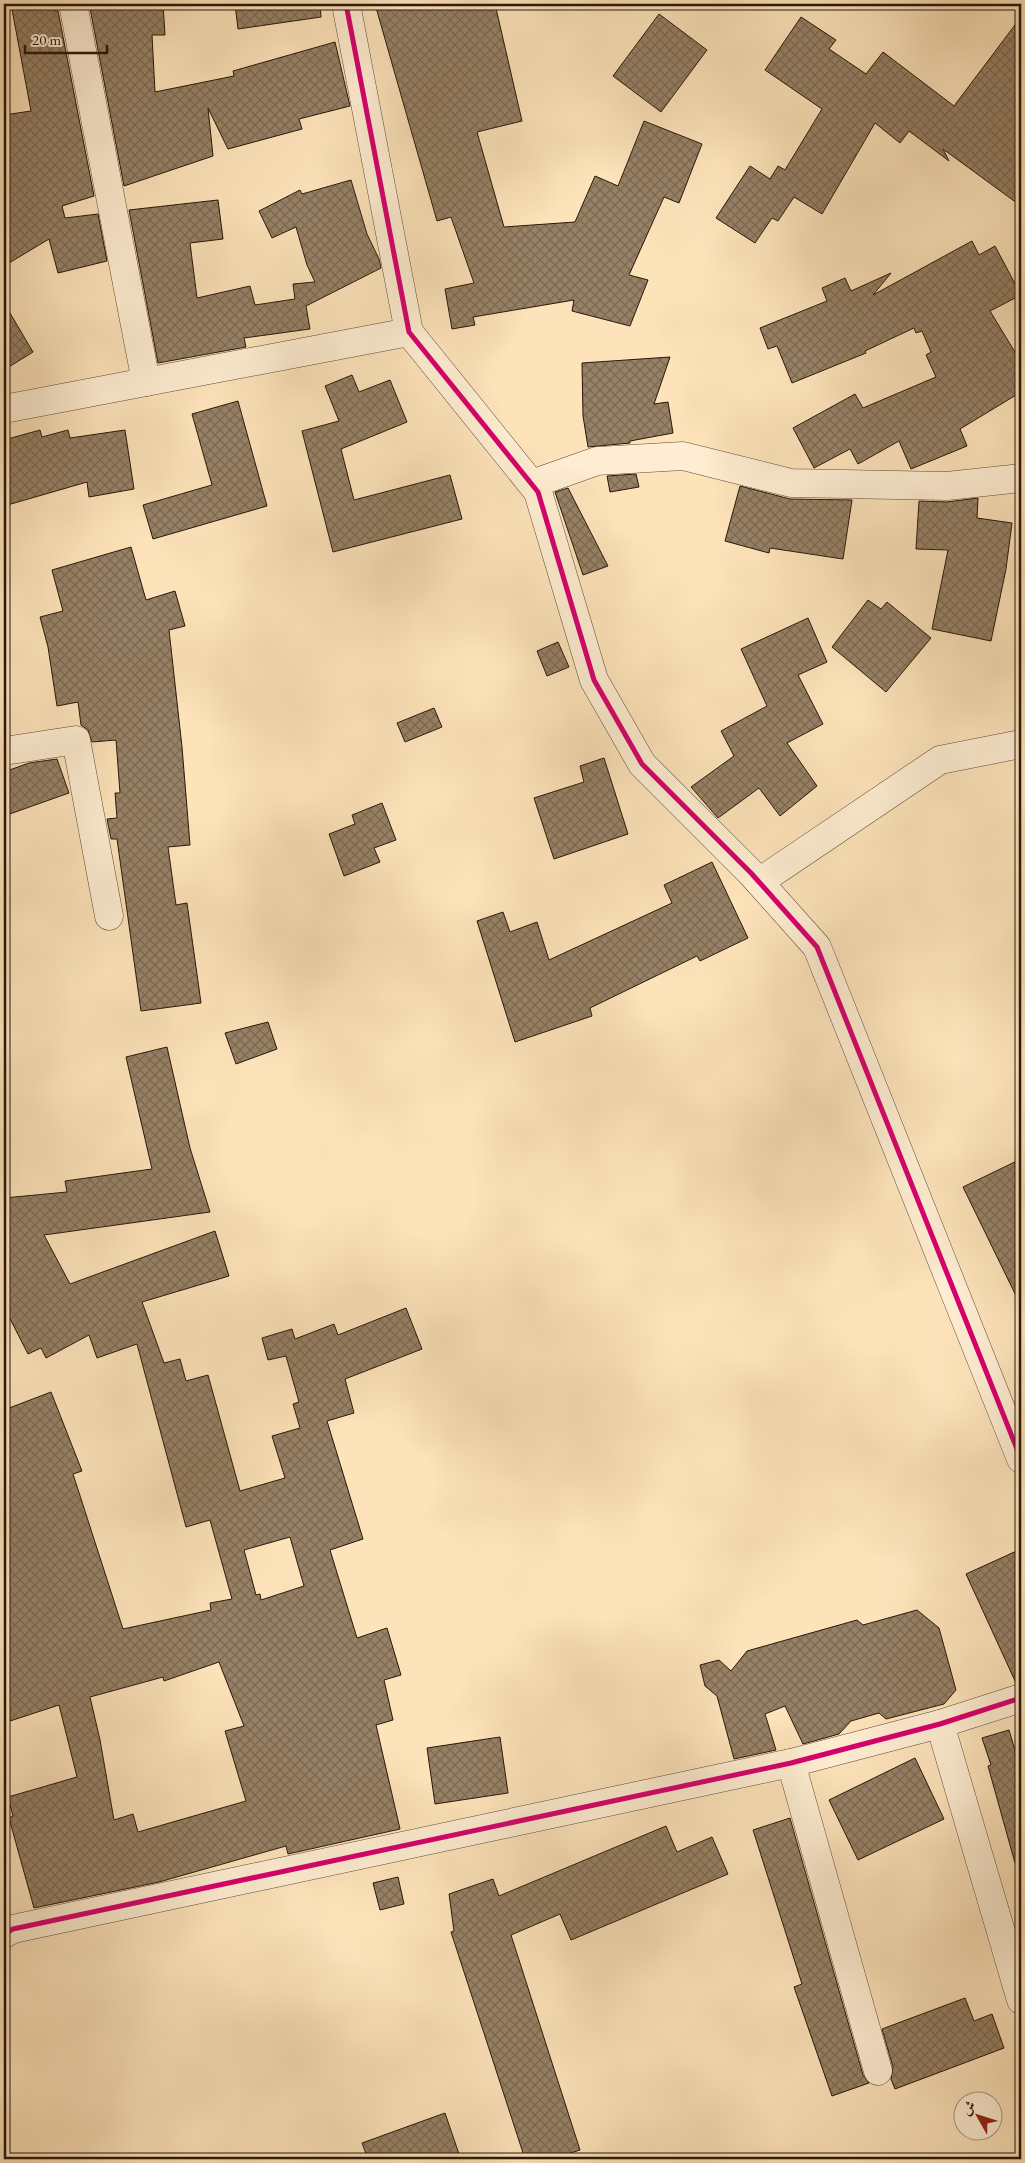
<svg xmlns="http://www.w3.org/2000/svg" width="1025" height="2163" font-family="'EB Garamond',Amiri,serif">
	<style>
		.building { fill: url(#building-cross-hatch); stroke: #29170a; fill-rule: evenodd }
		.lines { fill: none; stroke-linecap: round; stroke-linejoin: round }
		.minor-casing { stroke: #5e4a36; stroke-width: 29 }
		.minor { stroke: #feedd2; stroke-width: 28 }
		.cycleway-casing { stroke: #feedd2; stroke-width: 8 }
		.cycleway { stroke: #d6006c; stroke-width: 5 }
	</style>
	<defs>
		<pattern id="building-cross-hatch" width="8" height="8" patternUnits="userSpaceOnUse" patternTransform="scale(1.25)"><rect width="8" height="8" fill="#978166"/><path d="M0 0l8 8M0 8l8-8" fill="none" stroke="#7b6952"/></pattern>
	</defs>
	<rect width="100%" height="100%" fill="#fde3ba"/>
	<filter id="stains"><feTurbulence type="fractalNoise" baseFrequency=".004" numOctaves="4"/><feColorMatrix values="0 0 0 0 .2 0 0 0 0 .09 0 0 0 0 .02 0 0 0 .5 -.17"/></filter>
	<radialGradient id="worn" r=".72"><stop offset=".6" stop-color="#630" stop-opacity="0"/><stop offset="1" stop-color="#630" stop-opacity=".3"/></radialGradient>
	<!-- building -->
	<g class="building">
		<path d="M 11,4 L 52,4 L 54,11 L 58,11 L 94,196 L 62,206 L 65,218 L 98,214 L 107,261 L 58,273 L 49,239 L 4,266 L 4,115 L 31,111 Z"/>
		<path d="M 163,4 L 165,35 L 152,35 L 155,92 L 234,76 L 233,71 L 335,42 L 350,106 L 299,119 L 302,129 L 228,149 L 208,108 L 213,156 L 124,186 L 90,8 Z"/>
		<path d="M 235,4 L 320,4 L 321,17 L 238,29 Z"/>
		<path d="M 375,4 L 495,4 L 522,121 L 477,132 L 504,227 L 575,222 L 595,176 L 618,186 L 644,121 L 702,144 L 679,203 L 664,197 L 629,275 L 648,280 L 630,326 L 572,311 L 574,300 L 473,317 L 475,325 L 452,329 L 445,289 L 474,283 L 451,217 L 437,221 Z"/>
		<path d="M 659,14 L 707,50 L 661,112 L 613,76 Z"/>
		<path d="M 801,17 L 836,40 L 829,49 L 866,74 L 883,52 L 954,106 L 1021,17 L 1021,206 L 943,149 L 949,161 L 909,131 L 900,143 L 875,123 L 822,214 L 794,197 L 778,221 L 772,218 L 755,243 L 716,218 L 750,166 L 770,179 L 778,166 L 785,170 L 822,109 L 765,70 Z"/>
		<path d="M 351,180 L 367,234 L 379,259 L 381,268 L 306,306 L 310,329 L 244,338 L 246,347 L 158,363 L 129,210 L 218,200 L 223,239 L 190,243 L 197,298 L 250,286 L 255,305 L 295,299 L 293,284 L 315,282 L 307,265 L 296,227 L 272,238 L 259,211 L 300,190 L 302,194 Z"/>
		<path d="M 972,241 L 979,255 L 995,246 L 1021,295 L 990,311 L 1021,362 L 1021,392 L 960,429 L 967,446 L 911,469 L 899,441 L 858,464 L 850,449 L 814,468 L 793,428 L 855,394 L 863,408 L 936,377 L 926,355 L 931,352 L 922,331 L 916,333 L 914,328 L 865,351 L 866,353 L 792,383 L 777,346 L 768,349 L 760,328 L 827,301 L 822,288 L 845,278 L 851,291 L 891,273 L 873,295 Z"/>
		<path d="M 4,303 L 33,352 L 4,370 Z"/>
		<path d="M 670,357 L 654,404 L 668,402 L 673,433 L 630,441 L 630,443 L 588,447 L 583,416 L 582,363 Z"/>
		<path d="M 352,375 L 359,392 L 390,380 L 407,422 L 341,449 L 354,500 L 450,475 L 462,519 L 333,552 L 302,431 L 339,421 L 325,386 Z"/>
		<path d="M 238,401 L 267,506 L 153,539 L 143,505 L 212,485 L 192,414 Z"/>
		<path d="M 40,430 L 42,437 L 68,430 L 70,438 L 125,430 L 134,489 L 89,497 L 87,482 L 4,506 L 4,440 Z"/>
		<path d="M 636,474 L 639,487 L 610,492 L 607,476 Z"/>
		<path d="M 740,486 L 790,499 L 852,500 L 843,559 L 770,548 L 769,553 L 725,541 Z"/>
		<path d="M 568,488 L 608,566 L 583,575 L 555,492 Z"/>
		<path d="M 978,498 L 977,518 L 1012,523 L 1006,569 L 991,641 L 932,629 L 948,550 L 916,549 L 919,501 L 947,502 Z"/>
		<path d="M 131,547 L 146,600 L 175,591 L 185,626 L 169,630 L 182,747 L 190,845 L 168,847 L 176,905 L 187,903 L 201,1003 L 141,1011 L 117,839 L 111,839 L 107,819 L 117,818 L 115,793 L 120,793 L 116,740 L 92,742 L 88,730 L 81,725 L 78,702 L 57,706 L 48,647 L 40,617 L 63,611 L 52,570 Z"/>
		<path d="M 868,600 L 881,609 L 887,602 L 931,638 L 886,692 L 832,647 Z"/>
		<path d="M 808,618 L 827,662 L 798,675 L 823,724 L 787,743 L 817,786 L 780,816 L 759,788 L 718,818 L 691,787 L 734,756 L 721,731 L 767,706 L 741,649 Z"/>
		<path d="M 558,642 L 569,667 L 547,676 L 537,651 Z"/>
		<path d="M 434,708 L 442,727 L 405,742 L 397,723 Z"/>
		<path d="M 604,758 L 628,834 L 554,859 L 534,798 L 584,782 L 580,766 Z"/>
		<path d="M 57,759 L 69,793 L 4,816 L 4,772 L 29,763 Z"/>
		<path d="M 382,803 L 396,840 L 374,848 L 380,862 L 344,876 L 329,834 L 355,824 L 352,815 Z"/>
		<path d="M 712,862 L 748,938 L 700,961 L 697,956 L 590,1008 L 592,1016 L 515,1042 L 477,921 L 503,912 L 510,932 L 537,922 L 549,960 L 672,903 L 664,885 Z"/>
		<path d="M 268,1022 L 277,1049 L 236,1064 L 225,1033 Z"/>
		<path d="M 167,1047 L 190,1148 L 210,1212 L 44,1235 L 70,1284 L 215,1231 L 229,1276 L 142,1302 L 164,1363 L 180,1359 L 186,1381 L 208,1375 L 240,1491 L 285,1478 L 272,1436 L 300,1428 L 293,1404 L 299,1402 L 286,1356 L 268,1360 L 262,1338 L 292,1329 L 295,1339 L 334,1324 L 338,1335 L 406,1308 L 422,1349 L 345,1379 L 354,1413 L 327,1421 L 363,1539 L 330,1550 L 357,1638 L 387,1628 L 401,1675 L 384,1680 L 393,1720 L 376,1725 L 400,1829 L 288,1854 L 286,1846 L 159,1882 L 34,1908 L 9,1818 L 13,1816 L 8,1797 L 77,1777 L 59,1705 L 4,1723 L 4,1410 L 51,1392 L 82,1471 L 73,1474 L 123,1629 L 211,1610 L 210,1603 L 232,1599 L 210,1520 L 186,1527 L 137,1344 L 97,1358 L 89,1335 L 46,1358 L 41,1348 L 28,1354 L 4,1307 L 4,1198 L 67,1192 L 65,1181 L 152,1169 L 126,1057 ZM 290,1537 L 304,1586 L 261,1600 L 260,1594 L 256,1595 L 244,1550 ZM 219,1662 L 244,1726 L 225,1731 L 246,1801 L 138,1832 L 133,1814 L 114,1820 L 100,1740 L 90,1697 L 163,1677 L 164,1681 Z"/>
		<path d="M 1021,1159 L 1021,1306 L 963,1187 Z"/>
		<path d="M 1021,1549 L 1021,1683 L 1016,1683 L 966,1574 Z"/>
		<path d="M 917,1610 L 939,1628 L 956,1690 L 944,1704 L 886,1719 L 879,1713 L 851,1721 L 839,1734 L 803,1744 L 785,1706 L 765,1714 L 776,1750 L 734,1759 L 717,1696 L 705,1686 L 700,1665 L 719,1660 L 731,1671 L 747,1651 L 857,1620 L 863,1625 Z"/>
		<path d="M 1009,1730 L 1017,1757 L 1021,1756 L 1021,1862 L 1015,1863 L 988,1766 L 991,1765 L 982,1738 Z"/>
		<path d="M 500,1737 L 508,1793 L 435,1804 L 427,1748 Z"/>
		<path d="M 915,1758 L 944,1819 L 858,1860 L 829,1800 Z"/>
		<path d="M 790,1818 L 863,2075 L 869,2083 L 832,2096 L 794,1987 L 802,1984 L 753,1830 Z"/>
		<path d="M 666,1826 L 677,1852 L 712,1837 L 728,1874 L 571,1940 L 560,1914 L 511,1935 L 580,2150 L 552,2159 L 525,2159 L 451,1932 L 454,1931 L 449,1894 L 493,1879 L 499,1896 Z"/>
		<path d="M 398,1877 L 404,1904 L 380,1910 L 373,1883 Z"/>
		<path d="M 965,1998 L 974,2021 L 992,2014 L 1004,2048 L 895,2089 L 891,2079 L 893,2067 L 882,2029 Z"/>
		<path d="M 445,2113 L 459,2154 L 443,2159 L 368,2159 L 362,2143 Z"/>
	</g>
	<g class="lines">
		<defs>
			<g id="minor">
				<path d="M 73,4 L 146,382"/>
				<path d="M 346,4 L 409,332 L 538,492 L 594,680 L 642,764 L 751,873 L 817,947 L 1021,1459"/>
				<path d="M 4,409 L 409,332"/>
				<path d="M 532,484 L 597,461 L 683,456 L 791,483 L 947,486 L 1021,478"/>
				<path d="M 4,751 L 76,740 L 109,916"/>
				<path d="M 759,882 L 940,760 L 1021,744"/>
				<path d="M 940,1724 L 1021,2000"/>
				<path d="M 791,1763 L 878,2071"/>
				<path d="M 4,1934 L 13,1929 L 791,1763 L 940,1724 L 1021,1698"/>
			</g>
		</defs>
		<!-- minor casing -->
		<use href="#minor" class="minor-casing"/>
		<!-- minor -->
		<use href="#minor" class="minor"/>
		<defs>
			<g id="cycleway">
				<path d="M 346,4 L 409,332 L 538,492 L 594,680 L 642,764 L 751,873 L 817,947 L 1021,1459"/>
				<path d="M 4,1934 L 13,1929 L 791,1763 L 940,1724 L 1021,1698"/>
			</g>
		</defs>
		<!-- cycleway casing -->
		<use href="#cycleway" class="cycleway-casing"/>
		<!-- cycleway -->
		<use href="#cycleway" class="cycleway"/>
	</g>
	<!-- margin -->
	<rect width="1025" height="2163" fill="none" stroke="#fde3ba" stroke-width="20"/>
	<rect x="5" y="5" width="1015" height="2153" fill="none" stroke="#29170a" stroke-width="2.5"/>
	<rect x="10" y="10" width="1005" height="2143" fill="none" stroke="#29170a"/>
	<!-- north arrow -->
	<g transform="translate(978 2116) rotate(309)"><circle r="24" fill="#feedd2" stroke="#a99782"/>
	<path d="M0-4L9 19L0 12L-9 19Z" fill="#8f2418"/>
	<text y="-8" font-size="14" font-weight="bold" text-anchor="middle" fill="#29170a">ش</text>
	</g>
	<!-- scale -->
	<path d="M25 45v8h82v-8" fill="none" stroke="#29170a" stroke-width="2.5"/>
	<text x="32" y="45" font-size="15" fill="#29170a" stroke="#feedd2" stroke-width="4" paint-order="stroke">20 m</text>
	<rect width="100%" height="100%" filter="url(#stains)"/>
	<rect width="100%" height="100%" fill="url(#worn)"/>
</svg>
